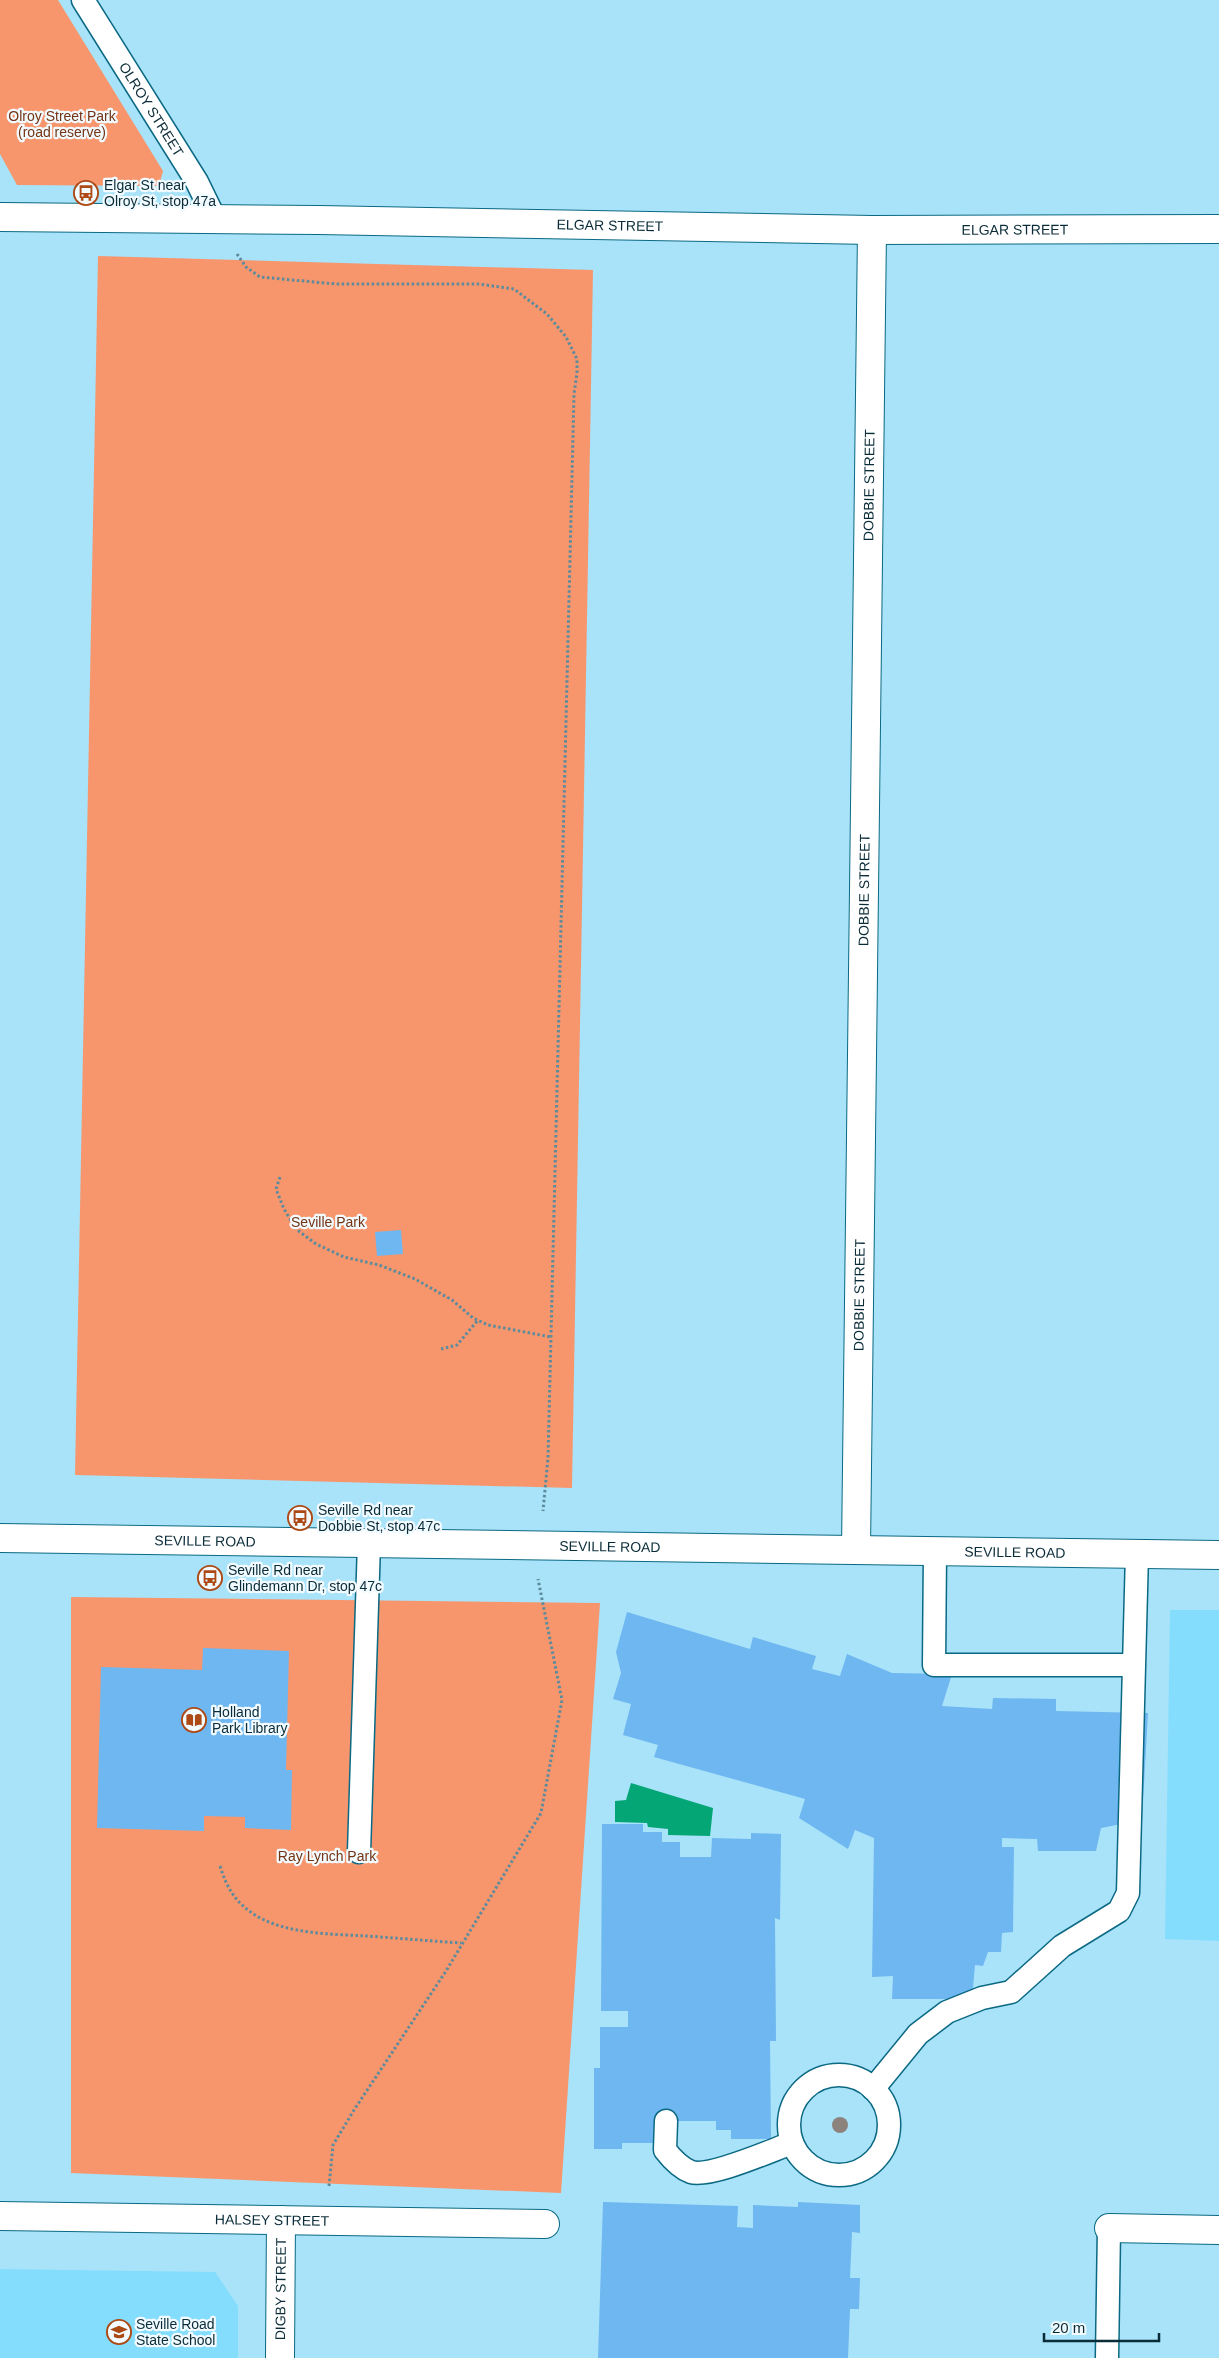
<svg xmlns="http://www.w3.org/2000/svg" width="1219" height="2358" font-family="Helvetica,sans-serif">
	<style>
		.built { fill: #85ddfe }
		.green { fill: #f7966d }
		.water { fill: #04a676 }
		.building { fill: #6fb7f0 }
		.lines { fill: none; stroke-linecap: round; stroke-linejoin: round }
		.lane-casing { stroke: #0b6983; stroke-width: 25 }
		.street-casing { stroke: #0b6983; stroke-width: 30 }
		.path { stroke: #5d8b9c; stroke-width: 3; stroke-dasharray: 2.5 2.5; stroke-linecap: butt }
		.lane { stroke: #fff; stroke-width: 22 }
		.street { stroke: #fff; stroke-width: 28 }
		.tree { fill: #8c837c }
		.labels { text-anchor: middle; dominant-baseline: central; stroke-width: 4.5; stroke-linejoin: round; paint-order: stroke }
		.street-label { font-size: 14px; fill: #0a2c38; stroke: #f2fbff }
		.park-label { font-size: 14px; fill: #743415; stroke: #f2fbff }
		.poi-label { font-size: 14px; fill: #0a2c38; stroke: #f2fbff; text-anchor: start }
	</style>
	<rect width="100%" height="100%" fill="#a9e3f9"/>
	<!-- built -->
	<g class="built">
		<path d="M 1170,1610 L 1219,1610 L 1219,1941 L 1165,1939 Z"/>
		<path d="M 0,2269 L 215,2272 L 238,2306 L 238,2358 L 0,2358 Z"/>
	</g>
	<!-- green -->
	<g class="green">
		<path d="M 0,0 L 58,0 L 163,171 L 159,186 L 17,185 L 0,154 Z"/>
		<path d="M 98,256 L 593,270 L 572,1488 L 75,1475 Z"/>
		<path d="M 71,1597 L 600,1603 L 561,2193 L 71,2173 Z"/>
	</g>
	<!-- water -->
	<path class="water" d="M 631,1783 L 713,1808 L 710,1836 L 668,1835 L 668,1829 L 648,1827 L 647,1823 L 615,1822 L 615,1801 L 626,1800 Z"/>
	<!-- building -->
	<g class="building">
		<path d="M 401,1230 L 403,1254 L 377,1256 L 375,1232 Z"/>
		<path d="M 627,1612 L 750,1649 L 753,1637 L 816,1656 L 812,1669 L 840,1676 L 847,1654 L 892,1673 L 952,1674 L 942,1706 L 992,1709 L 993,1698 L 1056,1699 L 1056,1711 L 1148,1713 L 1142,1820 L 1101,1828 L 1096,1851 L 1038,1851 L 1037,1839 L 1002,1838 L 1002,1847 L 1014,1847 L 1013,1932 L 1002,1933 L 1001,1952 L 988,1952 L 983,1966 L 975,1965 L 972,1999 L 892,1999 L 893,1976 L 872,1977 L 874,1838 L 855,1830 L 848,1849 L 799,1818 L 805,1799 L 654,1757 L 658,1745 L 623,1735 L 631,1704 L 613,1699 L 621,1673 L 616,1652 Z"/>
		<path d="M 203,1648 L 289,1651 L 286,1770 L 292,1770 L 291,1830 L 245,1828 L 245,1817 L 204,1816 L 204,1831 L 97,1828 L 101,1667 L 202,1670 Z"/>
		<path d="M 602,1824 L 643,1824 L 643,1832 L 662,1832 L 662,1842 L 680,1842 L 680,1857 L 711,1857 L 712,1838 L 751,1839 L 751,1833 L 781,1834 L 780,1920 L 775,1918 L 776,2041 L 770,2041 L 771,2139 L 731,2139 L 731,2130 L 716,2130 L 716,2121 L 659,2121 L 659,2143 L 622,2143 L 622,2149 L 594,2149 L 594,2068 L 600,2068 L 600,2027 L 628,2027 L 628,2011 L 601,2011 Z"/>
		<path d="M 603,2202 L 738,2206 L 737,2227 L 753,2228 L 753,2205 L 798,2207 L 798,2202 L 860,2205 L 860,2233 L 852,2232 L 850,2278 L 860,2278 L 859,2309 L 850,2309 L 848,2358 L 598,2358 Z"/>
	</g>
	<g class="lines">
		<defs>
			<g id="lane">
				<path id="s1" d="M 83,0 L 197,182 L 215,219"/>
				<path d="M 935,1552 L 934,1665 L 1133,1665"/>
				<path d="M 359,1852 L 369,1543"/>
				<circle cx="839" cy="2125" r="50"/>
				<path d="M 873,2089 L 918,2034 L 947,2012 L 982,1998 L 1011,1992 L 1062,1946 L 1119,1911 L 1128,1893 L 1137,1553"/>
				<path d="M 666,2121 L 665,2150 C 672,2159 680,2168 691,2172 C 710,2178 772,2150 792,2143"/>
				<path d="M 1107,2358 L 1109,2228"/>
			</g>
			<g id="street">
				<path id="s2" d="M 0,217 L 319,220 L 872,230 L 1219,229"/>
				<path id="s3" d="M 0,1538 L 1219,1555"/>
				<path id="s4" d="M 856,1550 L 872,230"/>
				<path id="s5" d="M 0,2216 L 545,2224"/>
				<path d="M 1109,2228 L 1219,2230"/>
				<path id="s6" d="M 280,2358 L 281,2220"/>
			</g>
		</defs>
		<!-- lane casing -->
		<use href="#lane" class="lane-casing"/>
		<!-- street casing -->
		<use href="#street" class="street-casing"/>
		<!-- path -->
		<g class="path">
			<path d="M 237,254 L 246,267 L 260,277 L 336,284 L 479,284 L 514,289 L 547,314 L 566,337 L 577,359 L 577,373 L 574,394 L 548,1458 L 543,1511"/>
			<path d="M 280,1177 L 276,1189 L 284,1209 L 296,1229 L 316,1244 L 344,1257 L 379,1265 L 415,1279 L 452,1300 L 473,1318 L 488,1325 L 551,1337"/>
			<path d="M 441,1349 L 457,1345 L 478,1320"/>
			<path d="M 220,1866 C 227,1888 235,1902 255,1915 C 286,1934 330,1934 366,1936 C 398,1938 429,1941 461,1943"/>
			<path d="M 329,2186 L 333,2145 L 354,2110 L 446,1971 L 541,1813 L 562,1700 L 538,1579"/>
		</g>
		<!-- lane -->
		<use href="#lane" class="lane"/>
		<!-- street -->
		<use href="#street" class="street"/>
	</g>
	<!-- trees -->
	<circle class="tree" cx="840" cy="2125" r="8"/>
	<!-- icons -->
	<defs>
		<symbol id="bus-ring" viewBox="-11 -11 22 22"><circle r="9.5" fill="#f2fbff" stroke="#ad4915" stroke-width="1.5"/><path d="M-5-6H5V4H4V6H2V4H-2V6H-4V4H-5ZM-3.5-4V0h7V-4ZM-3.5 1.2v1.5H-2V1.2ZM2 1.2v1.5H3.5V1.2Z" fill="#ad4915"/></symbol>
		<symbol id="library-ring" viewBox="-11 -11 22 22"><circle r="9.5" fill="#f2fbff" stroke="#ad4915" stroke-width="1.5"/><path d="M-6-4Q-3-5.5-.7-3.5V5Q-3 3-6 4ZM6-4Q3-5.5 .7-3.5V5Q3 3 6 4Z" fill="#ad4915"/></symbol>
		<symbol id="school-ring" viewBox="-11 -11 22 22"><circle r="9.5" fill="#f2fbff" stroke="#ad4915" stroke-width="1.5"/><path d="M0-5L7-2L0 1L-7-2ZM-4 1L0 2.5L4 1V4Q0 6-4 4Z" fill="#ad4915"/></symbol>
	</defs>
	<g fill-rule="evenodd">
		<use href="#bus-ring" x="72" y="179" width="28" height="28"/>
		<use href="#bus-ring" x="286" y="1504" width="28" height="28"/>
		<use href="#bus-ring" x="196" y="1564" width="28" height="28"/>
		<use href="#library-ring" x="180" y="1706" width="28" height="28"/>
		<use href="#school-ring" x="105" y="2318" width="28" height="28"/>
	</g>
	<g class="labels">
		<!-- street labels -->
		<g class="street-label">
			<text stroke="none"><textPath href="#s1" startOffset="129">OLROY STREET</textPath></text>
			<text stroke="none"><textPath href="#s2" startOffset="610">ELGAR STREET</textPath></text>
			<text stroke="none"><textPath href="#s2" startOffset="1015">ELGAR STREET</textPath></text>
			<text stroke="none"><textPath href="#s4" startOffset="1065">DOBBIE STREET</textPath></text>
			<text stroke="none"><textPath href="#s4" startOffset="660">DOBBIE STREET</textPath></text>
			<text stroke="none"><textPath href="#s4" startOffset="255">DOBBIE STREET</textPath></text>
			<text stroke="none"><textPath href="#s3" startOffset="205">SEVILLE ROAD</textPath></text>
			<text stroke="none"><textPath href="#s3" startOffset="610">SEVILLE ROAD</textPath></text>
			<text stroke="none"><textPath href="#s3" startOffset="1015">SEVILLE ROAD</textPath></text>
			<text stroke="none"><textPath href="#s5" startOffset="272">HALSEY STREET</textPath></text>
			<text stroke="none"><textPath href="#s6" startOffset="69">DIGBY STREET</textPath></text>
		</g>
		<!-- park labels -->
		<g class="park-label">
			<text x="62" y="116">Olroy Street Park<tspan x="62" dy="16">(road reserve)</tspan></text>
			<text x="328" y="1222">Seville Park</text>
			<text x="327" y="1856">Ray Lynch Park</text>
		</g>
		<!-- poi labels -->
		<g class="poi-label">
			<text x="104" y="185">Elgar St near<tspan x="104" dy="16">Olroy St, stop 47a</tspan></text>
			<text x="318" y="1510">Seville Rd near<tspan x="318" dy="16">Dobbie St, stop 47c</tspan></text>
			<text x="228" y="1570">Seville Rd near<tspan x="228" dy="16">Glindemann Dr, stop 47c</tspan></text>
			<text x="212" y="1712">Holland<tspan x="212" dy="16">Park Library</tspan></text>
			<text x="136" y="2324">Seville Road<tspan x="136" dy="16">State School</tspan></text>
		</g>
	</g>
	<!-- scale -->
	<path d="M1044 2333v8h115v-8" fill="none" stroke="#0a2c38" stroke-width="2.5"/>
	<text x="1052" y="2333" font-size="15" fill="#0a2c38" stroke="#f2fbff" stroke-width="4" paint-order="stroke">20 m</text>
</svg>
